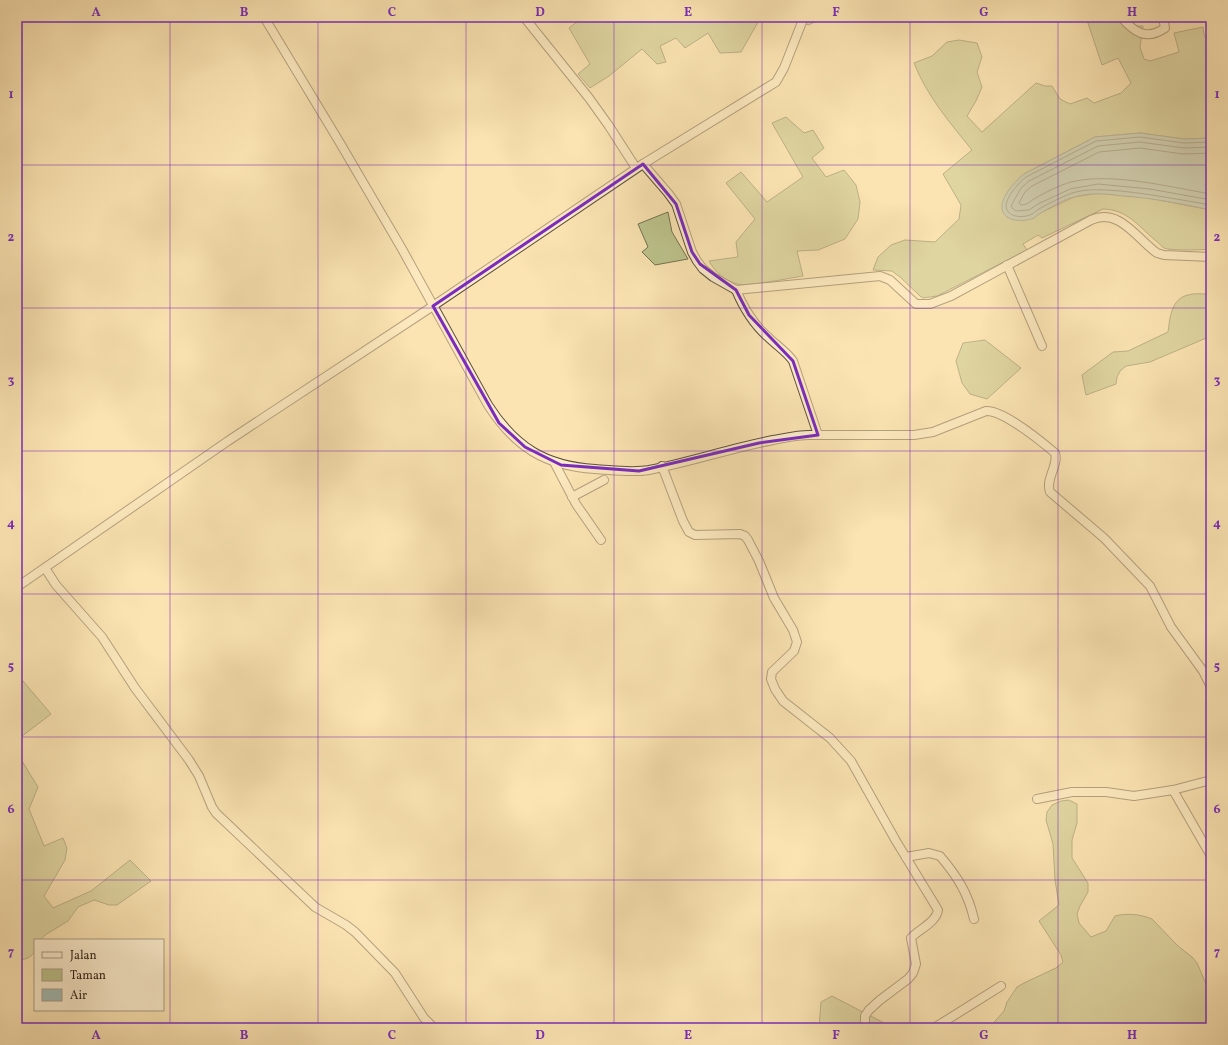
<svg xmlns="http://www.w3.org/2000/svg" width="1228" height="1045" font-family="Vollkorn,serif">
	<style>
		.green { fill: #bdc48d; stroke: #747252 }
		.water { fill: #a2bcb6; stroke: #737d77 }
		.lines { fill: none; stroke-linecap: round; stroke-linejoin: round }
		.shore { stroke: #676e67; stroke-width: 1 }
		.street-casing { stroke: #60503e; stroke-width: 10 }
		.street { stroke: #fcedcd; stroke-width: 8 }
		.marked { fill: none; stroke: #7b2cbf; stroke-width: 3; stroke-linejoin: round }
		.grid { fill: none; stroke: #7b2cbf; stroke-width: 1; stroke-opacity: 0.55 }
		.neatline { fill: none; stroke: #7b2cbf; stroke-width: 1.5 }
		.grid-label { font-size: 13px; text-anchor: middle; font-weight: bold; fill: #7b2cbf }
	</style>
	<rect width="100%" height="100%" fill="#fbe4b2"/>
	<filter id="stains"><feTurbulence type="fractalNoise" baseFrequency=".005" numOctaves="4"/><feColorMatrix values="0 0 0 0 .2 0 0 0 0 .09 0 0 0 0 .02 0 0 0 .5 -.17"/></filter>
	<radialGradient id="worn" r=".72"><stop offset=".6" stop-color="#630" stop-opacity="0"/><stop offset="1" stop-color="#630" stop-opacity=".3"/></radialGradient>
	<!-- green -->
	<g class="green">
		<path d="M 583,17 L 761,17 L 741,52 L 720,53 L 708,33 L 685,48 L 676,38 L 660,46 L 666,62 L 657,64 L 642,49 L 609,76 L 590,88 L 578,74 L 590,64 L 569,28 Z"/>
		<path d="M 784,17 L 823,17 L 809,25 Z"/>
		<path d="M 1086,17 L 1127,17 L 1133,26 L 1143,26 L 1140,47 L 1144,59 L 1150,61 L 1179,52 L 1174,33 L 1203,27 L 1204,35 L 1211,45 L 1211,138 L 1184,139 L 1140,133 L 1095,137 L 1024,174 L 1033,218 L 1042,212 L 1074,197 L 1098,193 L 1149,198 L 1211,210 L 1211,249 C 1202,250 1171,251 1164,248 C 1161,246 1158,242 1155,240 C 1137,225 1128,210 1103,209 L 1042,238 L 1038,235 L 1023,244 L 1027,250 L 937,296 L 923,298 L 920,296 L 900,277 L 892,271 L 873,270 L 878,257 L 891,245 L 905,240 L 935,242 L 959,219 L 961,205 L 943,174 L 972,150 C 950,123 927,96 914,63 L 932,56 L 947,42 L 959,40 L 977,43 L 982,57 L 977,72 L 982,87 L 976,101 L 967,116 L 982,132 L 1036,83 L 1045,86 L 1052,86 L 1060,99 L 1070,104 L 1087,98 L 1094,103 L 1121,93 L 1131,83 L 1118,58 L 1102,65 Z"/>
		<path d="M 786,117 L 804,133 L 813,130 L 824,148 L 812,158 L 826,177 L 844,170 L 856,185 L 860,202 L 858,219 L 845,239 L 818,250 L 797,251 L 803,276 C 791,278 745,287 737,284 C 724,280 715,272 709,261 L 738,257 L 736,242 L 755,219 L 726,183 L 741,172 L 767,202 L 803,177 L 772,123 Z"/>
		<path d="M 668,212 L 672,232 L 688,259 L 655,265 L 642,252 L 648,247 L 638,224 Z"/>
		<path d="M 1207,294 L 1211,301 L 1211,336 L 1150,362 L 1126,366 L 1120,371 L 1117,377 L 1116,384 L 1086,395 L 1082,375 L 1113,352 L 1128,351 L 1168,332 C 1170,318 1171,299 1188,295 C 1194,293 1201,294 1207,294 Z"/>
		<path d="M 985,340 L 1021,368 L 987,399 L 970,394 L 962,383 L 956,361 L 963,343 Z"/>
		<path d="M 17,674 L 51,714 L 17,740 Z"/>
		<path d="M 17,753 L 38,787 L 29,809 L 44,846 L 63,838 L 67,848 L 65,860 L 44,896 L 53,908 L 91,891 L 130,860 L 151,881 L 117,905 L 109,905 L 94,900 L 78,907 L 68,921 L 45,935 L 41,940 L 35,940 C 35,953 34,957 21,960 L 17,957 Z"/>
		<path d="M 1069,800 L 1077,804 L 1077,823 L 1072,840 L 1072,858 L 1088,883 L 1088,892 L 1080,906 L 1077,914 L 1079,923 L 1091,937 L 1106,931 L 1115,916 C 1127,913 1140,914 1152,919 L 1178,946 L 1192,957 L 1197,963 L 1207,986 L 1211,989 L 1211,1028 L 989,1028 L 1004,1011 L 1007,1002 L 1017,987 L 1024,983 L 1056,968 L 1063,962 L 1061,955 L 1039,921 L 1059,905 L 1055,880 L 1053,844 L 1046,820 L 1047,812 L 1052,805 L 1061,801 Z"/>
		<path d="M 832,996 L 884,1023 L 890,1028 L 819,1028 L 821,1002 Z"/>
	</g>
	<!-- water -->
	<path class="water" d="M 1140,133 L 1184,139 L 1211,138 L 1211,210 C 1182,204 1153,198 1123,196 C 1107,194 1091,192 1075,197 C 1064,199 1053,206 1044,211 C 1040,213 1037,216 1034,218 C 1027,221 1014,222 1007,217 C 992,205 1014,182 1024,174 L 1095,137 Z"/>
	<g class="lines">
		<!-- shore -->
		<g class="shore">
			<path d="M 1211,142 L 1184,143 L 1140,137 L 1096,141 L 1026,177 C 1019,183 1002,200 1007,210 C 1011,218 1025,218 1032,214 C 1034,213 1037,210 1039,209 C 1049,203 1062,197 1072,193 C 1088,188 1105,190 1121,191 C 1151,194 1181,200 1211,205"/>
			<path d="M 1211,147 L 1184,148 L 1140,142 L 1098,146 L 1029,181 L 1021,188 L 1011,206 L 1013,209 L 1016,211 L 1029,210 L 1038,204 L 1070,189 L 1098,184 L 1150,189 L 1211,200"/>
			<path d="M 1211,153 L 1183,154 L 1140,148 L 1099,152 L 1032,186 L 1025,192 L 1019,203 L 1021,205 C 1027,205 1029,202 1034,199 C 1044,193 1060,185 1071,182 C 1112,172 1169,187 1211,194"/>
		</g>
		<defs>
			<g id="street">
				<path d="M 264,17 L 340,143 L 402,249 L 488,405 C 515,447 545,466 595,469 C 613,470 631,473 649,470 C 691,462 731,448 773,440 C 785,438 797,435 809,435 L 914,435 L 933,432 L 986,411 C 1003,410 1042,442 1055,453 C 1059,465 1045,479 1050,492 L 1104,538 L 1150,586 L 1171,627 L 1203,671 L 1211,687"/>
				<path d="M 524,17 L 589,98 L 609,126 L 636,168"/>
				<path d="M 1121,17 C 1134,32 1146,41 1165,28 L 1163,17"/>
				<path d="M 643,164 L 776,82 L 784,68 L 804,17"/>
				<path d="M 1007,265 L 1042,346"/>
				<path d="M 736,290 C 744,309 753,324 768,337 C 776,345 787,352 793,361 L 818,435"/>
				<path d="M 554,462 L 576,504 L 601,540"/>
				<path d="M 662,466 L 683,521 L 689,532 L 695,535 L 740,534 L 745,536 L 748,540 L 759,561 L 774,598 L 793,630 L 797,642 L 794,651 L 772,672 L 771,679 L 775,689 L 783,701 L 830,738 L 851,761 L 896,841 L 938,910 C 936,923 919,929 911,938 L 916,964 L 913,973 L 908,979 L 880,1000 L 869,1010 L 865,1016 L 865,1028"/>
				<path d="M 572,497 L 604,480"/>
				<path d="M 45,568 L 56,585 L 102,637 L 135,688 L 189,760 L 199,776 L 212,807 L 216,813 L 315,907 L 346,925 L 355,932 L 395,973 L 424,1018 L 434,1028"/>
				<path d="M 17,587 L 228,441 L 433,306 L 643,164 L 668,193 L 676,204 L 692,252 L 697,261 L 703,269 L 713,277 L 736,290 L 880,276 L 890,280 L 916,304 L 930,304 L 951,296 L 1091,220 C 1119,207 1137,239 1157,253 L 1164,255 L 1211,257"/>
				<path d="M 1173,790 L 1211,856"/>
				<path d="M 1037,799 L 1072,792 L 1106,792 L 1134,796 L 1173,790 L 1211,780"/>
				<path d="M 906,857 L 929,853 L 940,856 C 957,876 968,893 974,919"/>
				<path d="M 934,1028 L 1001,986"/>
			</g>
		</defs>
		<!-- street casing -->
		<use href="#street" class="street-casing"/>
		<!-- street -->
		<use href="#street" class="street"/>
	</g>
	<!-- marked area -->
	<path d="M0 0H1228V1045H0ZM 643,164 L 676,204 L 692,252 L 700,264 L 736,290 L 749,315 L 793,361 L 818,435 L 759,443 L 639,471 L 561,465 L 525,447 L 499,423 L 433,306 Z" fill="#fbe4b2" fill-opacity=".55" fill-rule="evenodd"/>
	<path class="marked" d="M 643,164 L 676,204 L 692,252 L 700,264 L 736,290 L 749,315 L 793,361 L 818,435 L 759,443 L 639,471 L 561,465 L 525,447 L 499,423 L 433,306 Z"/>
	<!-- grid -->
	<path class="grid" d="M 170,17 L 170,1028M 318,17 L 318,1028M 466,17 L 466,1028M 614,17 L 614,1028M 762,17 L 762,1028M 910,17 L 910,1028M 1058,17 L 1058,1028M 17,165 L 1211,165M 17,308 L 1211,308M 17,451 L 1211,451M 17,594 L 1211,594M 17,737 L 1211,737M 17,880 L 1211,880"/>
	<!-- margin -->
	<rect width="1228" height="1045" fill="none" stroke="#fbe4b2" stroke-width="44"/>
	<!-- legend -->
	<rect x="34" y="939" width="130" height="72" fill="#fcedcd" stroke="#a99b85"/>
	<rect x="42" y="952" width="20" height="6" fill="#fcedcd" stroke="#a99b85"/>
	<text x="70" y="959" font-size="12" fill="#2c1f18">Jalan</text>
	<rect x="42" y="969" width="20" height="12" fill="#bdc48d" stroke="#a99b85"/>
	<text x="70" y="979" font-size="12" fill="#2c1f18">Taman</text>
	<rect x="42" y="989" width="20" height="12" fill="#a2bcb6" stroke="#a99b85"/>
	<text x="70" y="999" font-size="12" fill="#2c1f18">Air</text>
	<rect x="22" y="22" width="1184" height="1001" class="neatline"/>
	<g class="grid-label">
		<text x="96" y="16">A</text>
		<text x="244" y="16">B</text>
		<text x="392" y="16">C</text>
		<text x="540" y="16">D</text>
		<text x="688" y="16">E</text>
		<text x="836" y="16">F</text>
		<text x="984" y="16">G</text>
		<text x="1132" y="16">H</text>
		<text x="11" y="98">1</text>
		<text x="1217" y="98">1</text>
		<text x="11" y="241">2</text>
		<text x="1217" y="241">2</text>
		<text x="11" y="384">3</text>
		<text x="1217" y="384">3</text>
		<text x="11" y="527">4</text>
		<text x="1217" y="527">4</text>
		<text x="11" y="670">5</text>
		<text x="1217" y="670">5</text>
		<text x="11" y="813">6</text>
		<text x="1217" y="813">6</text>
		<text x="11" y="956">7</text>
		<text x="1217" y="956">7</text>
		<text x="96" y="1039">A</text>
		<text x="244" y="1039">B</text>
		<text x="392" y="1039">C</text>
		<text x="540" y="1039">D</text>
		<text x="688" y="1039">E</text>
		<text x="836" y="1039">F</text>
		<text x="984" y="1039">G</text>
		<text x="1132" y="1039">H</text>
	</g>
	<rect width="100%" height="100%" filter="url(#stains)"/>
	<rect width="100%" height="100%" fill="url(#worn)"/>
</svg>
